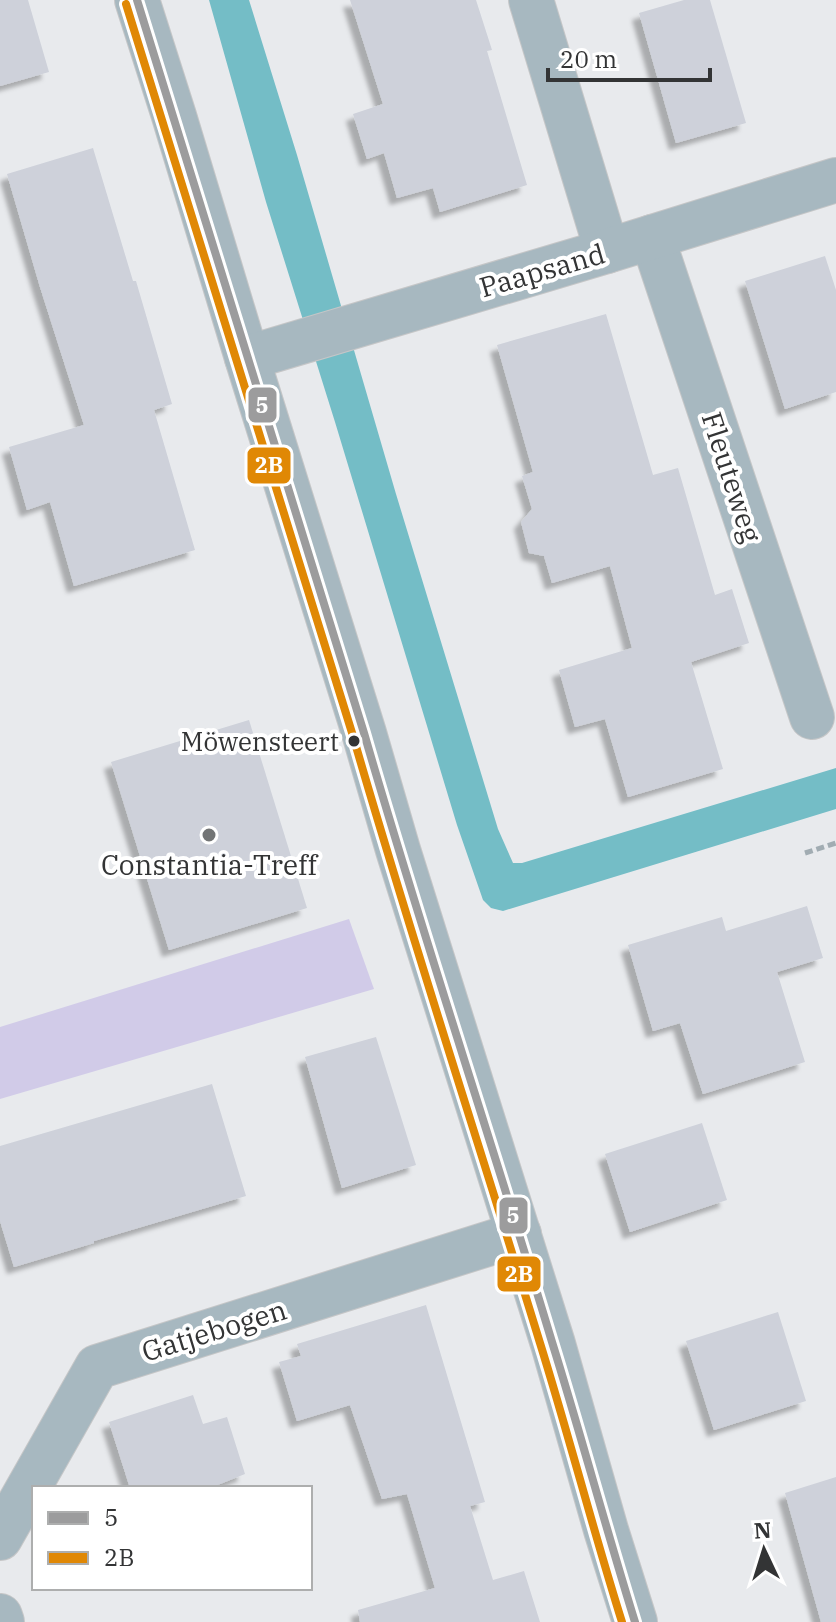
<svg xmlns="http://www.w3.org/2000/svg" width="836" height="1622" font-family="'IBM Plex Serif',serif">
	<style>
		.green { fill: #d1cbe8 }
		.water { fill: #74bdc6 }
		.building { fill: #ced1da; filter: url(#shadow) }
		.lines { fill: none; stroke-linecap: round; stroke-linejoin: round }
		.street-casing { stroke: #c5c6c7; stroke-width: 46 }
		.path { stroke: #a1acb2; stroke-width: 5; stroke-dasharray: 8 4; stroke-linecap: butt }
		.street { stroke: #a7b8c0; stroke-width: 44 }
		.bus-1-casing { stroke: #fff; stroke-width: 14 }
		.bus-2-casing { stroke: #fff; stroke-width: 14 }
		.bus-1 { stroke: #9c9c9d; stroke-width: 8 }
		.bus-2 { stroke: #e08805; stroke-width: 8 }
		.bus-dot { fill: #333435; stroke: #fff; stroke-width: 3 }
		.poi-dot { fill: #727475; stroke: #fff; stroke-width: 3 }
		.labels { text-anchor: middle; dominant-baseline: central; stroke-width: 8; stroke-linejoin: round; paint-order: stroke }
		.bus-label { font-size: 26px; fill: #333435; stroke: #fff; text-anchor: end }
		.street-label { font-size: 28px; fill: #333435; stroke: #fff }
		.poi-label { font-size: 28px; fill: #333435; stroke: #fff }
		.line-badge { stroke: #fff; stroke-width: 3 }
		.badge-label { font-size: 22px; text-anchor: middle; font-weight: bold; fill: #fff }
	</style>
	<defs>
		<filter id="shadow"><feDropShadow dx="-7" dy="7" stdDeviation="2" flood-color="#0004"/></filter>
	</defs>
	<rect width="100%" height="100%" fill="#e8eaed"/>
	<!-- green -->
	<path class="green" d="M 349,919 L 374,989 L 0,1099 L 0,1027 Z"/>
	<!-- water -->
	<path class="water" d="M 209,0 L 249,0 L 297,155 L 396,494 L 498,829 L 513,863 L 522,863 L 836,768 L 836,809 L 503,911 L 491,908 L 483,900 L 457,825 L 335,422 L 266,202 Z"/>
	<!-- building -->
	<g class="building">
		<path d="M 0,0 L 28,0 L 49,72 L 0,86 Z"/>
		<path d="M 350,0 L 476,0 L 492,50 L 487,51 L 527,185 L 440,212 L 433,188 L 397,198 L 384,153 L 367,159 L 353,114 L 383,104 Z"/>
		<path d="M 684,0 L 710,0 L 746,123 L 676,143 L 639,13 Z"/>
		<path d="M 93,148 L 133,281 L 136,281 L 172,404 L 154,410 L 195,550 L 74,586 L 50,502 L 27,510 L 9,447 L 84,425 L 40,287 L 7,174 Z"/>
		<path d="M 825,256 L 836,290 L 836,392 L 785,409 L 745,281 Z"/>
		<path d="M 606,314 L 653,475 L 678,468 L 715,595 L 732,589 L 749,643 L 691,662 L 723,769 L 628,797 L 605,719 L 575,727 L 559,670 L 632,648 L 610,566 L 552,583 L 544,556 L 529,553 L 521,522 L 532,509 L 522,476 L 533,472 L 497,345 Z"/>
		<path d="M 249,720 L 307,908 L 169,950 L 111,762 Z"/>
		<path d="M 807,906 L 823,958 L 777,972 L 805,1062 L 703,1094 L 680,1023 L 653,1031 L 628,945 L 722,917 L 726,931 Z"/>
		<path d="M 376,1037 L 416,1165 L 342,1188 L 305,1057 Z"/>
		<path d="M 212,1084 L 246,1196 L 94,1241 L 94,1243 L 14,1267 L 0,1221 L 0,1146 Z"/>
		<path d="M 702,1123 L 727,1200 L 630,1232 L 605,1154 Z"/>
		<path d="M 426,1305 L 485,1502 L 470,1506 L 493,1580 L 524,1571 L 540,1622 L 360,1622 L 358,1610 L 435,1588 L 407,1494 L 382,1499 L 350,1405 L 297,1421 L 279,1362 L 301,1356 L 297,1344 Z"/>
		<path d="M 778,1312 L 806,1401 L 714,1430 L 686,1341 Z"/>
		<path d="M 193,1395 L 203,1424 L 227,1417 L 245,1474 L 210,1488 L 130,1488 L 109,1422 Z"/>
		<path d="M 836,1477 L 836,1622 L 821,1622 L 785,1493 Z"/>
	</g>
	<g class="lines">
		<defs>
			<g id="street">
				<path d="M 137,0 L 174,116 L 247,358 L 364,733 L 398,850 L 553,1344 L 606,1530 L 635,1622"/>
				<path d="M 531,0 L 607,251"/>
				<path d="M 652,237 L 812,717"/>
				<path d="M 247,358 L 607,251 L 836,180"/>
				<path d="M 0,1538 L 97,1367 L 519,1234"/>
				<path d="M 0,1616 L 2,1622"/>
			</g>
		</defs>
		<!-- street casing -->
		<use href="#street" class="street-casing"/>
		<!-- path -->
		<path class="path" d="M 805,853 L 836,843"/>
		<!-- street -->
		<use href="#street" class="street"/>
		<defs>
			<path id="bus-1" d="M 137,0 L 364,733 C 423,937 491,1139 552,1342 C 581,1435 606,1529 635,1622"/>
			<path id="bus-2" d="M 126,4 L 353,736 C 412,940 478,1141 540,1343 C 569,1436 593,1530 622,1622"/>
		</defs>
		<!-- bus-1 casing -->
		<use href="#bus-1" class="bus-1-casing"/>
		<!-- bus-2 casing -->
		<use href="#bus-2" class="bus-2-casing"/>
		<!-- bus-1 -->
		<use href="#bus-1" class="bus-1"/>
		<!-- bus-2 -->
		<use href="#bus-2" class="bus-2"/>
	</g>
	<!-- markers -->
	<circle class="bus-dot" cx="354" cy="741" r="7"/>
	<circle class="poi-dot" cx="209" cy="835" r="8"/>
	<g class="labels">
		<!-- bus labels -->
		<g class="bus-label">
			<text x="339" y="741">Möwensteert</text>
		</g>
		<!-- street labels -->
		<g class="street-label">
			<text transform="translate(542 270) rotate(-16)">Paapsand</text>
			<text transform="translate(732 477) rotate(72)">Fleuteweg</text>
			<text transform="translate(214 1330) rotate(-17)">Gatjebogen</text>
		</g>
		<!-- poi labels -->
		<g class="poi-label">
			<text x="209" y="864">Constantia-Treff</text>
		</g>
	</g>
	<g class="line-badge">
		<rect x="247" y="386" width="31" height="38" rx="8" fill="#9c9c9d"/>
		<rect x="246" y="446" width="46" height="39" rx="8" fill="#e08805"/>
		<rect x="498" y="1196" width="31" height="39" rx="8" fill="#9c9c9d"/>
		<rect x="496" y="1255" width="46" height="38" rx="8" fill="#e08805"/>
	</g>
	<g class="badge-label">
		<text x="262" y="413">5</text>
		<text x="269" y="473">2B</text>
		<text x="513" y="1223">5</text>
		<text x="519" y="1282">2B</text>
	</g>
	<!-- legend -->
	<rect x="32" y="1486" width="280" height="104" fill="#ffffff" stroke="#adaeae" stroke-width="2"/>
	<rect x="48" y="1512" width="40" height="12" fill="#9c9c9d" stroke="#adaeae" stroke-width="2"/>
	<text x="104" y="1526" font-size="24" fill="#333435">5</text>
	<rect x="48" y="1552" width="40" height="12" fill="#e08805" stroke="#adaeae" stroke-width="2"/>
	<text x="104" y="1566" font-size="24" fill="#333435">2B</text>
	<!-- north arrow -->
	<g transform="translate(764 1550) rotate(356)" stroke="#ffffff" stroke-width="6" paint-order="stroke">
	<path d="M0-6L14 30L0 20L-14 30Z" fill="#333435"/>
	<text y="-12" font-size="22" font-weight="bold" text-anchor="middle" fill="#333435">N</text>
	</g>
	<!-- scale -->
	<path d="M548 68v12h162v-12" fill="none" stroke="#333435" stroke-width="4"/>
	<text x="560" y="68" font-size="24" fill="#333435" stroke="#ffffff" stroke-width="6" paint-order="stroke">20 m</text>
</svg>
